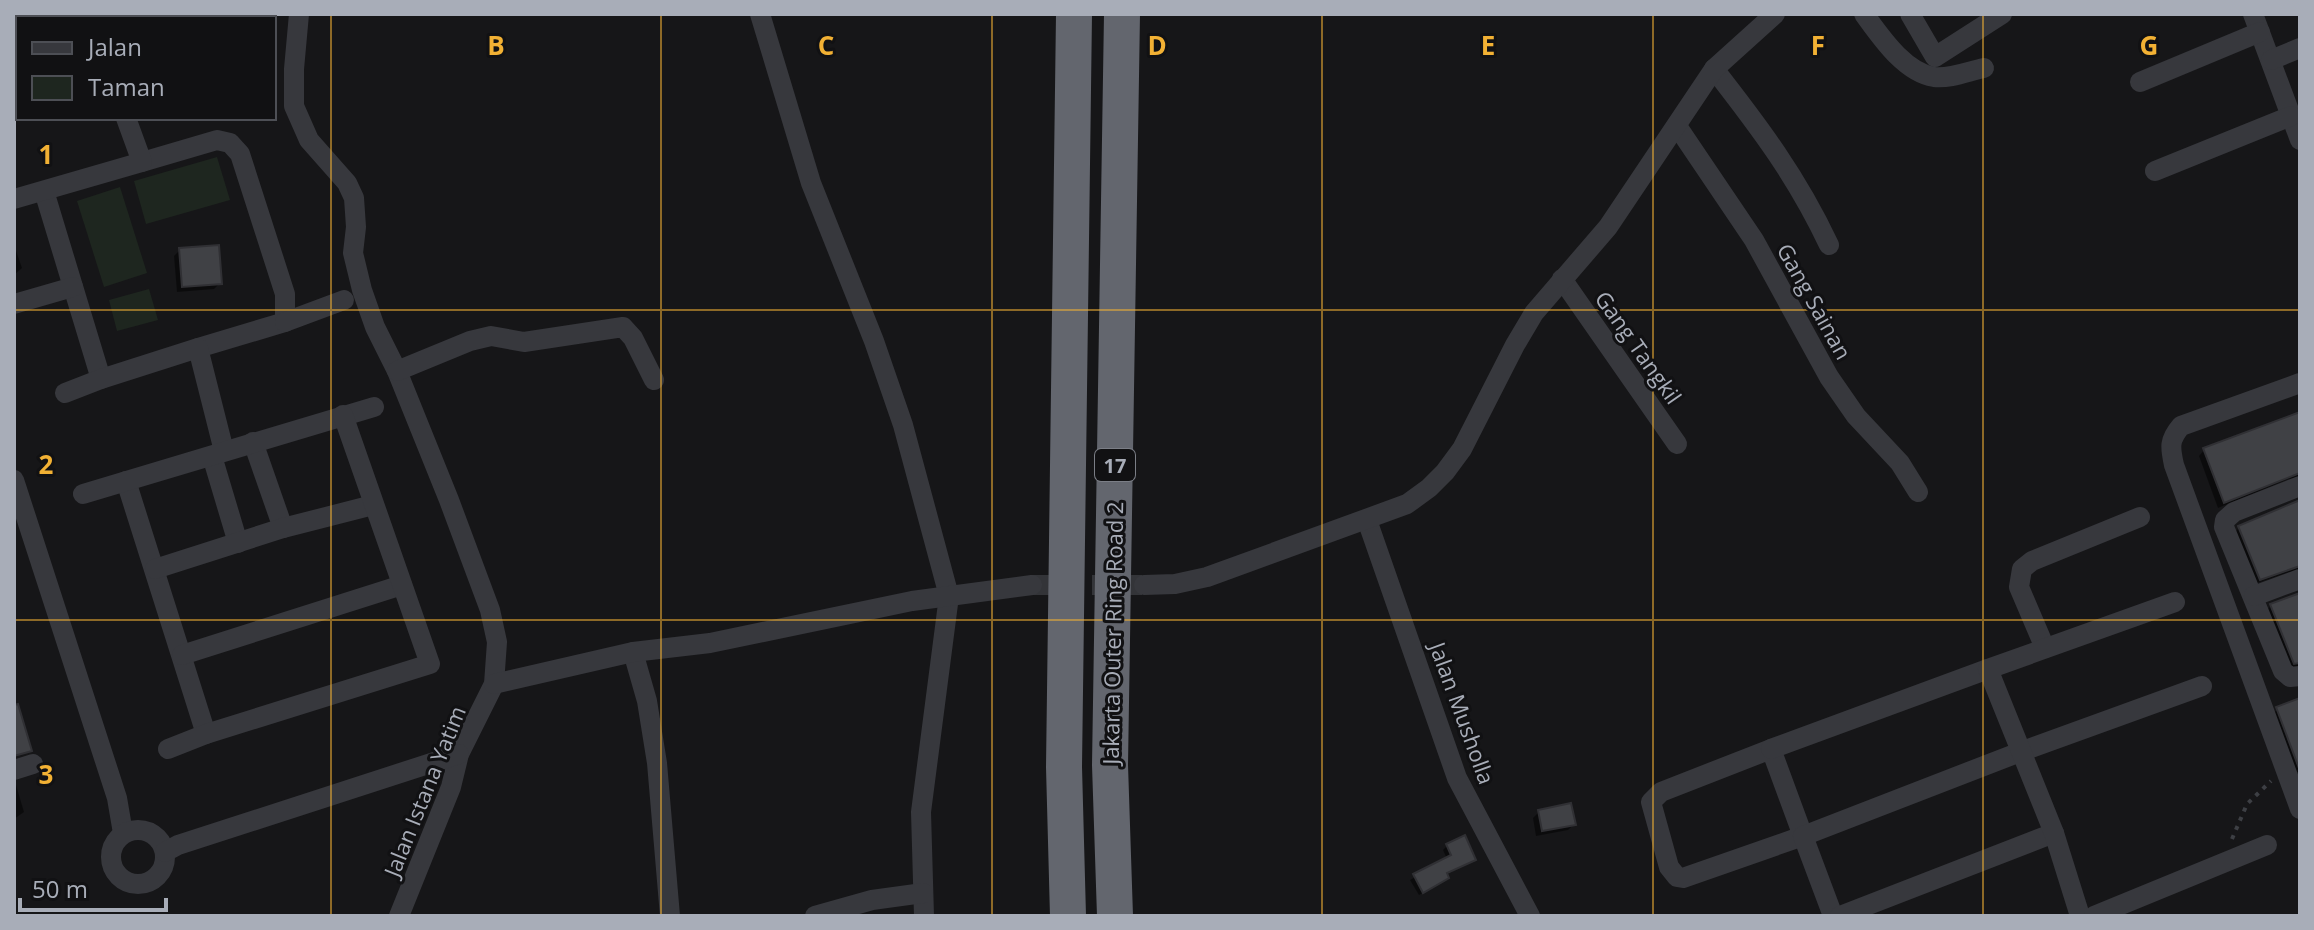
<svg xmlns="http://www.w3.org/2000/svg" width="2314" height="930" font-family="'Open Sans',sans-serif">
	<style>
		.green { fill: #1e261f }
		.shadow { fill: #0007 }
		.building { fill: #404145; stroke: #303034; stroke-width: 2 }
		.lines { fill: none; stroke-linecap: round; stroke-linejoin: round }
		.street-tunnel { stroke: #333438; stroke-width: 20; stroke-dasharray: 20 10; stroke-linecap: butt }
		.path { stroke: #3d3f44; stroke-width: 4; stroke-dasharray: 4 6; stroke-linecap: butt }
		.street { stroke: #37383d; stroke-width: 20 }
		.highway { stroke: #63666e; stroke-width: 36 }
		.grid { fill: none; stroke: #f2b134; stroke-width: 2; stroke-opacity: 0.55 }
		.labels { text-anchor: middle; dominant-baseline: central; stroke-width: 6; stroke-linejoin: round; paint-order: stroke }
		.shield { fill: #111113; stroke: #7b7e86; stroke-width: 2 }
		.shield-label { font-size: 20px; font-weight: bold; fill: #a8adb8 }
		.street-label { font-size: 22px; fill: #a8adb8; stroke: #111113 }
		.grid-label { font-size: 26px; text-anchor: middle; font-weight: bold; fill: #f2b134; stroke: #111113; stroke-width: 6; stroke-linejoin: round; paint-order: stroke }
	</style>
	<rect width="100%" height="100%" fill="#161618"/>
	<!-- green -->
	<g class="green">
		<path d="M 217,157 L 230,200 L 146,224 L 134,181 Z"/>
		<path d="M 120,187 L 147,273 L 104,287 L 77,201 Z"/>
		<path d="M 149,289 L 158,320 L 117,331 L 109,300 Z"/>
	</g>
	<!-- shadow -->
	<g class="shadow">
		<path d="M 14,245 L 22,268 L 14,275 Z"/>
		<path d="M 180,250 L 220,283 L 214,289 L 177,292 L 174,256 Z"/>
		<path d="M 2300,414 L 2300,481 L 2296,478 L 2288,479 L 2218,508 L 2199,456 L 2204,450 Z"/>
		<path d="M 2300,502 L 2300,573 L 2289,572 L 2254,584 L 2233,534 L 2239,528 Z"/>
		<path d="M 2300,594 L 2300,668 L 2288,668 L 2266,611 L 2271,606 Z"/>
		<path d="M 2300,700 L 2300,771 L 2293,774 L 2272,715 L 2278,709 Z"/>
		<path d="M 16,785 L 24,812 L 14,819 L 14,786 Z"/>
		<path d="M 1539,812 L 1574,824 L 1568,830 L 1536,836 L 1533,818 Z"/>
		<path d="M 1447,846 L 1474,859 L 1445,875 L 1447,878 L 1443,882 L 1419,895 L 1410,880 L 1447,859 L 1443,850 Z"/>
	</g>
	<!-- building -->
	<g class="building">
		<path d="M 219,245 L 222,284 L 182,287 L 179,248 Z"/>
		<path d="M 2300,412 L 2300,473 L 2224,503 L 2203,448 Z"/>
		<path d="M 2300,500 L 2300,566 L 2260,580 L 2238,526 Z"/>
		<path d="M 2300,593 L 2300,663 L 2294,664 L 2270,604 Z"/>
		<path d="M 2300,698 L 2300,771 L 2276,707 Z"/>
		<path d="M 18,704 L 32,751 L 14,756 L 14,705 Z"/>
		<path d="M 1571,803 L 1576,825 L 1542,831 L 1538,810 Z"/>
		<path d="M 1465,835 L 1476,860 L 1447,873 L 1449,878 L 1423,893 L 1413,874 L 1451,855 L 1446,844 Z"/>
	</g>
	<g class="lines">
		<!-- street-tunnel -->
		<path class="street-tunnel" d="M 1032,585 L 1144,585"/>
		<!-- path -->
		<path class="path" d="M 2232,839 L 2247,804 L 2271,781"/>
		<!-- street -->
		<g class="street">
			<path d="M 68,14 L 69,18"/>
			<path d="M 157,14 L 158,18"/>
			<path d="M 299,14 L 294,69 L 294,106 L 309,140 L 347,183 L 354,198 L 356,227 L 353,253 L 362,290 L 375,327 L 397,371 L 449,500 L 490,610 L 497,642 L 494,684 L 459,754 L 451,787 L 399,916"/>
			<path d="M 760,14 L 811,183 L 874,341 L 903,425 L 949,596 L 921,812 L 924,916"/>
			<path d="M 1864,14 C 1881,37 1904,72 1934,77 C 1950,79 1969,71 1984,68"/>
			<path d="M 1910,14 L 1935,57 L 2002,14"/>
			<path d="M 2253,14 L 2300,140"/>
			<path d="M 234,18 L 238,14"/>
			<path d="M 2271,60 L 2300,48"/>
			<path d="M 1714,69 C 1760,128 1797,177 1829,245"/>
			<path d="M 2140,82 L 2260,32"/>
			<path d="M 14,89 L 18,88"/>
			<path d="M 1677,126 L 1754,240 L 1829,377 L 1856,416 L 1900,463 L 1918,492"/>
			<path d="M 142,162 L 217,140 L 230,143 L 240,154 L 285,294 L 285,322 L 198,348"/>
			<path d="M 2155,171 L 2291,116"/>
			<path d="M 44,191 L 101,379"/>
			<path d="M 14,199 L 142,162 L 126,118"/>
			<path d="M 1562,279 L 1677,444"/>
			<path d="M 14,304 L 73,287"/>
			<path d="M 285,322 L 344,300"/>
			<path d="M 397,371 L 470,341 L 491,336 L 524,342 L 623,327 L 633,338 L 654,380"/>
			<path d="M 2300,383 L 2181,426 C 2169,440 2170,447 2174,465 L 2300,809"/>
			<path d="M 65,393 L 101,379 L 198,348 L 224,451"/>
			<path d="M 253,442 L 283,528"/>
			<path d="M 212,456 L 238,543"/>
			<path d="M 14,480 L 117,798 L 123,833"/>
			<path d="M 126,481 L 206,734"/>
			<path d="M 2300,486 L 2234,512 L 2225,520 L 2224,527 L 2283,671 L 2290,677 L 2300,676"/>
			<path d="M 83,494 L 374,407"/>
			<path d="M 1367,520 L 1457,778 L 1530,916"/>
			<path d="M 155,569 L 283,528 L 373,505"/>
			<path d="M 1144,585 L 1175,584 L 1207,577 L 1407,504 L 1429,488 L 1445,472 L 1462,449 L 1515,345 L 1534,313 L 1608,227 L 1714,69 L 1775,14"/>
			<path d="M 2254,596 L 2300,579"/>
			<path d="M 2045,648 L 2019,587 L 2022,569 L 2032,561 L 2140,517"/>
			<path d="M 633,652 L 647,701 L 657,763 L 670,916"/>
			<path d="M 182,655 L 402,585"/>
			<path d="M 494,684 L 633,652 L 710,643 L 912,601 L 1032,585"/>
			<path d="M 168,749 L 206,734 L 430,664 L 343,415"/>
			<path d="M 1771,749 L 1803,836 L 1683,878 L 1677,877 L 1669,867 L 1651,802 L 1661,792 Z"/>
			<path d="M 1771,749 L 1988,669"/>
			<path d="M 14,770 L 33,764"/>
			<circle cx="138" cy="857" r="27"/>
			<path d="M 165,852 L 178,845 L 459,754"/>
			<path d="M 815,916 L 872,900 L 923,893"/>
			<path d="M 1833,916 L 1803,836 L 2020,752 L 2202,686"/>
			<path d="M 1840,916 L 2054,833"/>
			<path d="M 2080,916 L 2054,833 L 1988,669 L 2175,602"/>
			<path d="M 2094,916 L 2267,845"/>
		</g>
		<!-- highway -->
		<g class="highway">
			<path d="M 1068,916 L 1064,767 L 1074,14"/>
			<path d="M 1115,916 L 1110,765 L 1122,14"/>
		</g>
	</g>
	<!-- grid -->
	<path class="grid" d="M 331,14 L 331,916M 661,14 L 661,916M 992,14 L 992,916M 1322,14 L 1322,916M 1653,14 L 1653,916M 1983,14 L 1983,916M 14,310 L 2300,310M 14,620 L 2300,620"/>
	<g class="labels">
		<!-- shield labels -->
		<rect class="shield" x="1095" y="449" width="40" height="32" rx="6"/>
		<g class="shield-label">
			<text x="1115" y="465">17</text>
		</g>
		<!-- street labels -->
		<g class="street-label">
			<text transform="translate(1815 301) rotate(61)">Gang Sainan</text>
			<text transform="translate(1639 347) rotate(55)">Gang Tangkil</text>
			<text transform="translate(1112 633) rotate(-89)">Jakarta Outer Ring Road 2</text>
			<text transform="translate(1463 713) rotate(70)">Jalan Musholla</text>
			<text transform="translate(424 791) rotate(-68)">Jalan Istana Yatim</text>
		</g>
	</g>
	<g class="grid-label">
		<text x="496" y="55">B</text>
		<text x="826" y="55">C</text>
		<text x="1157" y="55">D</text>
		<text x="1488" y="55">E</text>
		<text x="1818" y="55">F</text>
		<text x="2149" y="55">G</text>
		<text x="46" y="164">1</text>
		<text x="46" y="474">2</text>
		<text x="46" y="784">3</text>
	</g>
	<!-- border -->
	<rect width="2314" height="930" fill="none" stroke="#a8adb8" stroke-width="32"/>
	<!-- legend -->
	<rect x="16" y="16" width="260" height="104" fill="#111113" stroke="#4d4f55" stroke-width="2"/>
	<rect x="32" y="42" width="40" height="12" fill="#37383d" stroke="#4d4f55" stroke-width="2"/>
	<text x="88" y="56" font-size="24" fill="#a8adb8">Jalan</text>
	<rect x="32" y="76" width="40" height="24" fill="#1e261f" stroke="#4d4f55" stroke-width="2"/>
	<text x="88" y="96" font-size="24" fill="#a8adb8">Taman</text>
	<!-- scale -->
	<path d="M20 898v12h146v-12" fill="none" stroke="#a8adb8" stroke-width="4"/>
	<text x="32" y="898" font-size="24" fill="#a8adb8" stroke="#111113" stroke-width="6" paint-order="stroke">50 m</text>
</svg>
